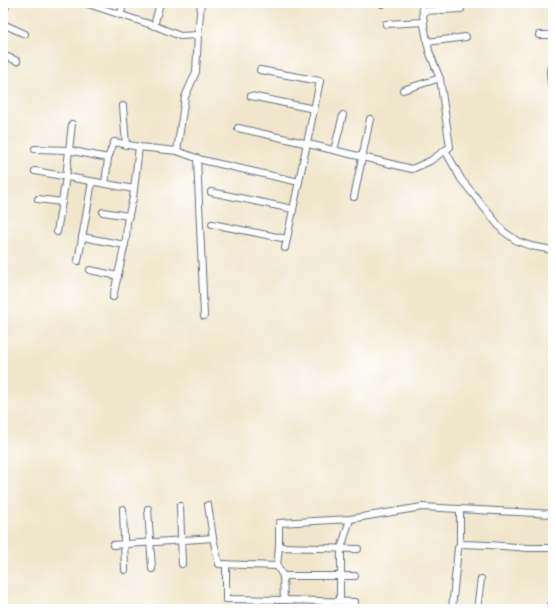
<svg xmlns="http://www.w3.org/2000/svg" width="556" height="612" font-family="Sriracha,sans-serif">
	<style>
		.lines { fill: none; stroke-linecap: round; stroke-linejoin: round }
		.street-casing { stroke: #666f84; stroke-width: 8 }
		.street { stroke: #fff; stroke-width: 6 }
	</style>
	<rect width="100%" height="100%" fill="#fff"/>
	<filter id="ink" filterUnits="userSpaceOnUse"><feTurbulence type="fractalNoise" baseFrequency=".025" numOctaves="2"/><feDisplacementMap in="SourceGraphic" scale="8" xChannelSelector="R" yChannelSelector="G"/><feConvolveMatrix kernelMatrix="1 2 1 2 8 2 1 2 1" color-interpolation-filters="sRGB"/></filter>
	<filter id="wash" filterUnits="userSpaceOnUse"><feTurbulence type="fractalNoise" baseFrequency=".012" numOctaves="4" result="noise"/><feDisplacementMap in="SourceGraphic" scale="16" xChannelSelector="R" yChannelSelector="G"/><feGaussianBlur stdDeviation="0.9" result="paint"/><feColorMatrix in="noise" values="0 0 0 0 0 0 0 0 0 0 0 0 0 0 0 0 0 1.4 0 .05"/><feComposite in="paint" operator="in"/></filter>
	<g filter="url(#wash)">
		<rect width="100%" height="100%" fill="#f0e6cb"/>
	</g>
	<g filter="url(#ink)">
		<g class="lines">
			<defs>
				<g id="street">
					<path d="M 85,3 L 158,27 L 180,36 L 198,35"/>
					<path d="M 382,3 L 382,4"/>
					<path d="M 423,11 L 461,9"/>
					<path d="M 3,13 L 7,3"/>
					<path d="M 120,15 L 124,3"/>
					<path d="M 3,24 L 25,34"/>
					<path d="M 386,24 L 424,22"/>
					<path d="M 154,26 L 160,3"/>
					<path d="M 539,35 L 553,35"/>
					<path d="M 427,42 L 466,37"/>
					<path d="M 3,55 L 17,61"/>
					<path d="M 260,70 L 320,81 L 285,248"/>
					<path d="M 551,83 L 550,72 L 551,66 L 553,66"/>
					<path d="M 403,90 L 440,78"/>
					<path d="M 251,96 L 314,109"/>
					<path d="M 123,106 L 126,145"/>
					<path d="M 238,128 L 300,142 L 412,169 L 430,161 L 450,147 L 440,79 L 429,51 L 424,25 L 422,3"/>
					<path d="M 35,149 L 68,150 L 108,158"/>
					<path d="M 334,150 L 343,115"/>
					<path d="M 445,150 L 461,179 L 503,231 L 517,241 L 531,246 L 553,250"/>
					<path d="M 177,151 L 185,97 L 196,72 L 198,35 L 201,3"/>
					<path d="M 197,158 L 204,316"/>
					<path d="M 35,171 L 134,189"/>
					<path d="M 105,184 L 108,158 L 114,142 L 139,147 L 177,151 L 202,160 L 299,182"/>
					<path d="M 211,192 L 293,209"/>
					<path d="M 354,197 L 370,119"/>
					<path d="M 38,199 L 62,202"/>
					<path d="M 103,212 L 129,216"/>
					<path d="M 212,224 L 287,239"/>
					<path d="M 57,232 L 66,177 L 72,124"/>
					<path d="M 82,237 L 125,245"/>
					<path d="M 78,261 L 92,182"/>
					<path d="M 90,270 L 118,276"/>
					<path d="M 113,297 L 126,239 L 127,222 L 133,198 L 139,147"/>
					<path d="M 208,505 L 213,538 L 219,564 L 277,566"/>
					<path d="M 180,506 L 182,564"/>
					<path d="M 123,509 L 125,570"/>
					<path d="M 148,509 L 152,569"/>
					<path d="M 460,544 L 489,545 L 528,548 L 553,548"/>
					<path d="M 113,545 L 213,538"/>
					<path d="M 279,547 L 358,549"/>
					<path d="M 226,564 L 226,599 L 284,600 L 283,576 L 277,566 L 279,547 L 279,523 L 350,519 L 422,507 L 553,514"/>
					<path d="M 283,576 L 355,576"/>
					<path d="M 284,600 L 355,602"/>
					<path d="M 340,601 L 340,578 L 341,574 L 341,549 L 350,519"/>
					<path d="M 452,609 L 458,548 L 460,544 L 460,509"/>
					<path d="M 477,609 L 481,579"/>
					<path d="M 549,609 L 553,600"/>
				</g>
			</defs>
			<!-- street casing -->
			<use href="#street" class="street-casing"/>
			<!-- street -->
			<use href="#street" class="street"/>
		</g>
	</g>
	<!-- margin -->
	<rect width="556" height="612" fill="none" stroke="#fff" stroke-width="16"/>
</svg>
